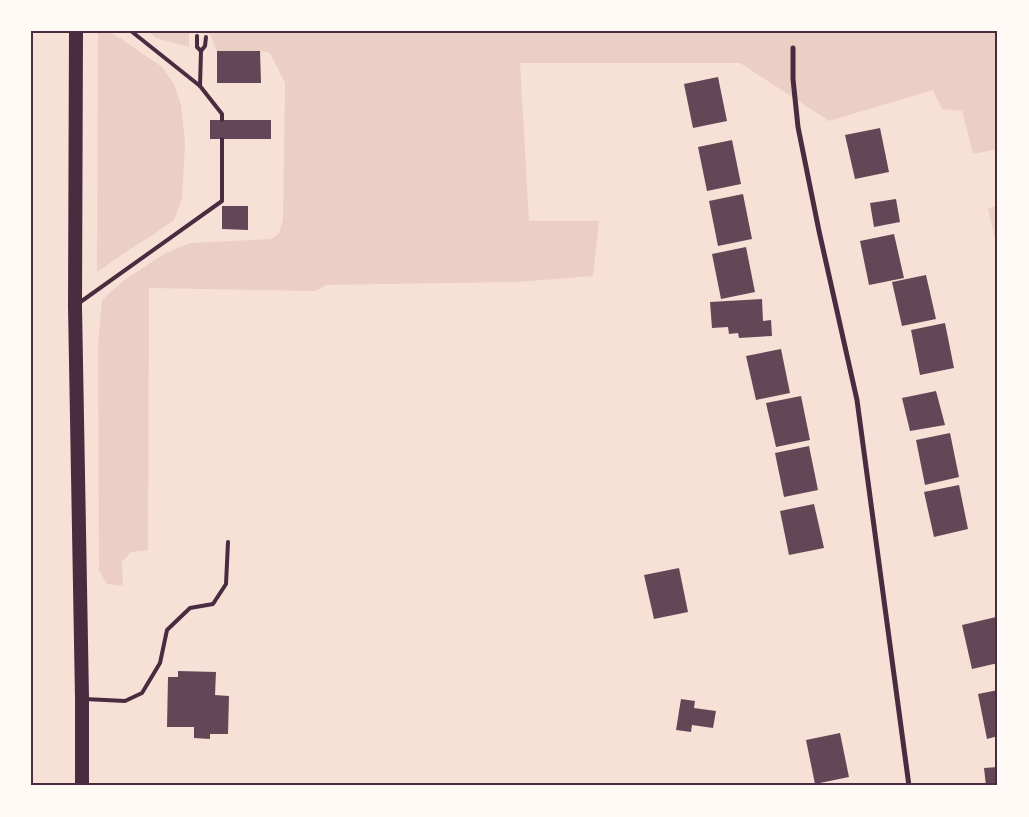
<svg xmlns="http://www.w3.org/2000/svg" width="1029" height="817" font-family="'DejaVu Sans',sans-serif">
	<style>
		.green { fill: #ebcfc5 }
		.building { fill: #644757 }
		.lines { fill: none; stroke-linecap: round; stroke-linejoin: round }
		.service { stroke: #4a2c40; stroke-width: 4 }
		.minor { stroke: #4a2c40; stroke-width: 5 }
		.trunk { stroke: #4a2c40; stroke-width: 14 }
		.neatline { fill: none; stroke: #4a2c40; stroke-width: 2 }
	</style>
	<rect width="100%" height="100%" fill="#f7e1d7"/>
	<!-- green -->
	<g class="green">
		<path d="M 98,31 L 105,31 L 114,34 L 162,67 L 174,84 L 181,105 L 185,143 L 182,198 L 174,220 L 157,232 L 126,252 L 97,272 Z"/>
		<path d="M 148,31 L 998,31 L 998,149 L 973,154 L 962,111 L 942,109 L 933,90 L 829,121 L 740,63 L 520,63 L 529,221 L 599,221 L 593,276 L 517,282 L 326,285 L 315,291 L 149,288 L 148,550 L 131,552 L 122,562 L 123,586 L 107,584 L 99,570 L 98,345 L 102,300 L 123,281 L 164,254 L 190,243 L 272,239 L 279,233 L 283,220 L 285,83 L 270,53 L 260,51 L 217,51 L 210,34 L 189,32 L 189,47 L 156,38 Z"/>
		<path d="M 998,206 L 998,253 L 988,208 Z"/>
	</g>
	<!-- building -->
	<g class="building">
		<path d="M 217,51 L 260,51 L 261,83 L 217,83 Z"/>
		<path d="M 718,77 L 727,121 L 693,128 L 684,84 Z"/>
		<rect x="210" y="120" width="61" height="19"/>
		<path d="M 880,128 L 889,172 L 855,179 L 845,135 Z"/>
		<path d="M 732,140 L 741,184 L 707,191 L 698,147 Z"/>
		<path d="M 743,194 L 752,239 L 718,246 L 709,201 Z"/>
		<path d="M 896,199 L 900,222 L 874,227 L 870,203 Z"/>
		<path d="M 222,206 L 248,206 L 248,230 L 222,229 Z"/>
		<path d="M 894,234 L 904,278 L 869,285 L 860,241 Z"/>
		<path d="M 746,247 L 755,292 L 721,299 L 712,254 Z"/>
		<path d="M 926,275 L 936,319 L 902,326 L 892,282 Z"/>
		<path d="M 762,299 L 763,321 L 771,320 L 772,336 L 739,338 L 738,333 L 729,334 L 728,327 L 712,328 L 710,302 Z"/>
		<path d="M 945,323 L 954,368 L 920,375 L 911,330 Z"/>
		<path d="M 781,349 L 790,393 L 756,400 L 746,356 Z"/>
		<path d="M 936,391 L 945,425 L 910,431 L 902,398 Z"/>
		<path d="M 801,396 L 810,440 L 776,447 L 766,403 Z"/>
		<path d="M 950,433 L 959,477 L 925,485 L 916,440 Z"/>
		<path d="M 809,446 L 818,490 L 784,497 L 775,453 Z"/>
		<path d="M 959,485 L 968,529 L 934,537 L 924,492 Z"/>
		<path d="M 814,504 L 824,548 L 789,555 L 780,511 Z"/>
		<path d="M 679,568 L 688,612 L 654,619 L 644,575 Z"/>
		<path d="M 996,617 L 998,623 L 998,663 L 972,669 L 962,625 Z"/>
		<path d="M 178,671 L 216,672 L 215,695 L 229,696 L 228,734 L 210,734 L 210,739 L 194,738 L 194,727 L 167,727 L 168,677 L 178,677 Z"/>
		<path d="M 998,690 L 998,736 L 987,739 L 978,694 Z"/>
		<path d="M 681,699 L 695,701 L 694,708 L 716,711 L 713,728 L 692,725 L 691,732 L 676,730 Z"/>
		<path d="M 840,733 L 849,777 L 815,784 L 806,740 Z"/>
		<path d="M 998,767 L 998,786 L 986,786 L 984,768 Z"/>
	</g>
	<g class="lines">
		<!-- service -->
		<g class="service">
			<path d="M 131,31 L 200,86 L 222,114 L 222,120"/>
			<path d="M 197,36 L 197,47 L 201,51"/>
			<path d="M 200,86 L 201,51 L 205,46 L 206,37"/>
			<path d="M 79,303 L 222,201 L 222,139"/>
			<path d="M 85,699 L 125,701 L 142,693 L 160,663 L 167,630 L 190,608 L 213,604 L 226,584 L 228,542"/>
		</g>
		<!-- minor -->
		<path class="minor" d="M 793,48 L 793,79 L 798,127 L 819,231 L 857,400 L 909,786"/>
		<!-- trunk -->
		<path class="trunk" d="M 76,31 L 75,306 L 82,698 L 82,786"/>
	</g>
	<!-- border -->
	<rect width="1029" height="817" fill="none" stroke="#fffaf5" stroke-width="65"/>
	<rect x="32" y="32" width="964" height="752" class="neatline"/>
</svg>
